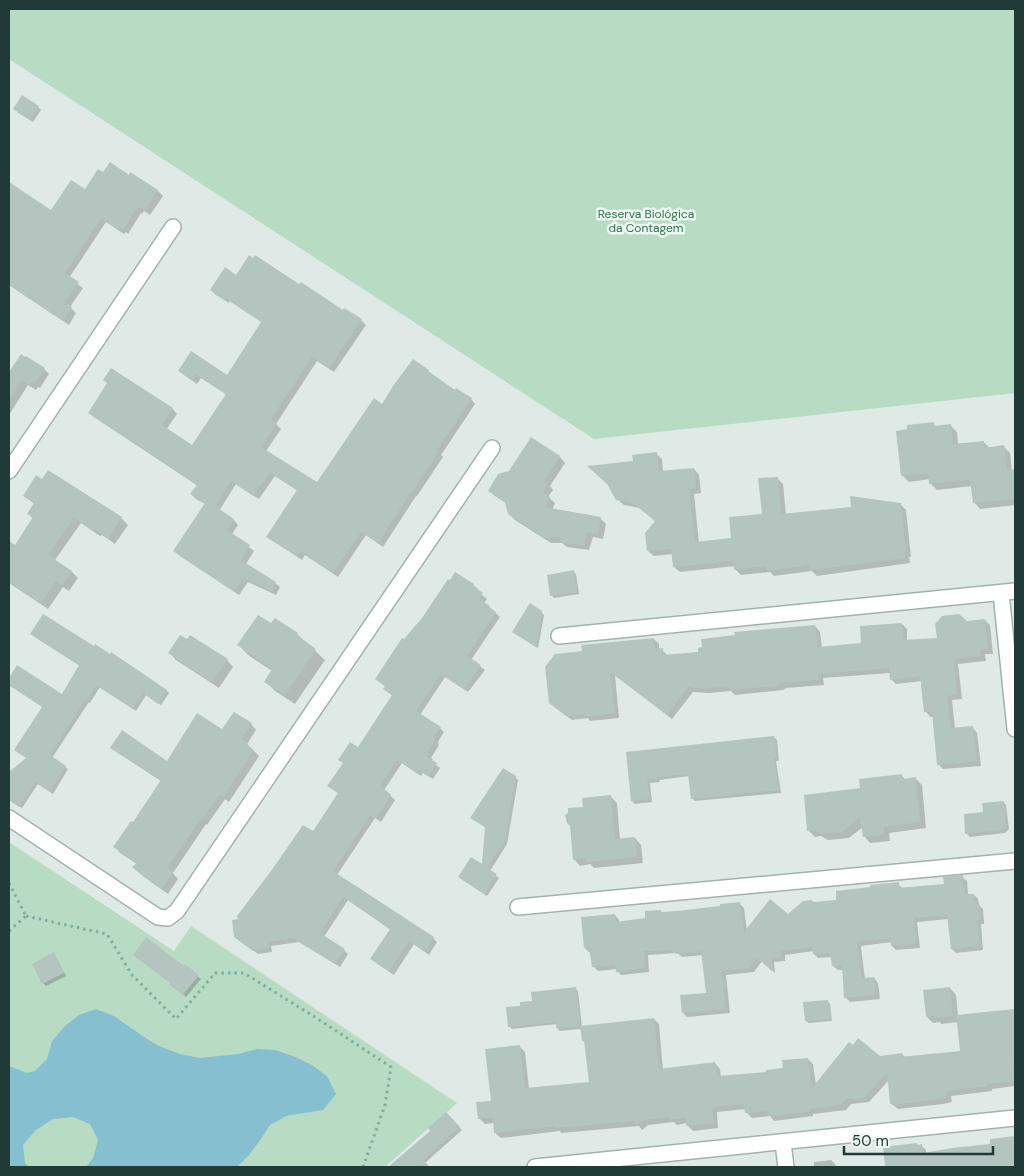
<svg xmlns="http://www.w3.org/2000/svg" width="1024" height="1176" font-family="'DM Sans',sans-serif">
	<style>
		.green { fill: #b8dcc3 }
		.water { fill: #86c0d0 }
		.shadow { fill: #0003 }
		.building { fill: #b4c5bf }
		.lines { fill: none; stroke-linecap: round; stroke-linejoin: round }
		.minor-casing { stroke: #a2b2ad; stroke-width: 18 }
		.path { stroke: #7faea2; stroke-width: 3; stroke-dasharray: 2.5 4; stroke-linecap: butt }
		.minor { stroke: #fff; stroke-width: 15 }
		.labels { text-anchor: middle; dominant-baseline: central; stroke-width: 5; stroke-linejoin: round; paint-order: stroke }
		.park-label { font-size: 12px; fill: #2b714a; stroke: #eff7f4 }
	</style>
	<rect width="100%" height="100%" fill="#dfeae6"/>
	<!-- green -->
	<g class="green">
		<path d="M 9,9 L 1015,9 L 1015,393 L 594,439 L 9,59 Z"/>
		<path d="M 9,842 L 174,951 L 191,926 L 457,1103 L 385,1167 L 9,1167 Z"/>
	</g>
	<!-- water -->
	<path class="water" d="M 96,1009 L 114,1016 L 144,1037 L 159,1046 L 180,1054 L 200,1058 L 238,1054 L 257,1049 L 275,1050 L 293,1056 L 312,1065 L 327,1076 L 336,1094 L 323,1110 L 286,1116 L 270,1125 L 261,1139 L 249,1155 L 237,1167 L 86,1167 L 93,1158 L 98,1140 L 90,1124 L 73,1117 L 53,1119 L 36,1130 L 23,1145 L 25,1163 L 30,1167 L 9,1167 L 9,1066 L 27,1073 L 35,1071 L 47,1059 L 52,1041 L 65,1026 L 79,1015 Z"/>
	<!-- shadow -->
	<g class="shadow">
		<path d="M 38,107 L 41,110 L 33,122 L 17,112 Z"/>
		<path d="M 104,174 L 129,177 L 131,174 L 158,191 L 163,196 L 150,215 L 144,211 L 142,214 L 141,213 L 128,234 L 126,232 L 124,234 L 106,222 L 69,278 L 83,288 L 70,307 L 76,313 L 69,325 L 9,285 L 9,251 L 10,249 L 9,248 L 9,184 L 52,212 L 85,191 Z"/>
		<path d="M 236,276 L 343,311 L 361,320 L 366,325 L 334,372 L 317,361 L 276,424 L 281,429 L 266,451 L 317,484 L 382,406 L 414,361 L 455,391 L 471,399 L 475,404 L 441,455 L 443,457 L 417,496 L 416,496 L 383,547 L 366,535 L 338,577 L 305,555 L 302,560 L 273,541 L 268,537 L 298,491 L 275,476 L 259,499 L 236,484 L 219,511 L 234,520 L 238,525 L 232,534 L 254,551 L 246,564 L 275,583 L 280,587 L 276,595 L 248,582 L 239,595 L 180,556 L 175,551 L 205,504 L 196,499 L 191,494 L 198,486 L 94,417 L 89,413 L 108,383 L 112,369 L 173,409 L 177,414 L 166,430 L 192,447 L 227,395 L 201,378 L 197,384 L 184,375 L 180,371 L 227,376 L 262,322 L 230,301 L 229,303 L 216,295 L 211,290 Z"/>
		<path d="M 21,356 L 44,369 L 49,374 L 40,388 L 38,387 L 36,390 L 28,385 L 9,415 L 9,374 Z"/>
		<path d="M 933,424 L 937,427 L 951,426 L 957,432 L 958,444 L 983,442 L 990,448 L 1004,447 L 1010,453 L 1012,471 L 1015,470 L 1015,505 L 980,509 L 974,502 L 972,486 L 937,490 L 930,483 L 930,479 L 909,482 L 902,475 Z"/>
		<path d="M 532,439 L 560,457 L 565,463 L 550,486 L 553,490 L 548,497 L 555,503 L 552,510 L 600,518 L 606,524 L 603,539 L 593,537 L 589,550 L 567,547 L 562,543 L 551,543 L 515,520 L 509,514 L 507,504 L 495,496 L 489,491 L 510,472 Z"/>
		<path d="M 656,454 L 662,459 L 663,472 L 694,469 L 699,475 L 701,493 L 694,494 L 699,543 L 732,539 L 764,515 L 777,478 L 783,484 L 786,515 L 900,504 L 906,510 L 911,557 L 909,557 L 910,563 L 817,576 L 812,571 L 774,576 L 770,572 L 741,575 L 735,569 L 735,566 L 680,572 L 674,567 L 673,554 L 654,556 L 648,551 L 656,522 L 640,508 L 624,505 L 617,499 L 634,462 Z"/>
		<path d="M 48,472 L 121,518 L 128,525 L 115,544 L 102,535 L 100,536 L 81,523 L 55,560 L 72,572 L 78,578 L 69,591 L 63,587 L 48,609 L 9,583 L 9,543 L 15,547 L 33,519 L 28,513 L 34,504 L 25,496 L 43,481 Z"/>
		<path d="M 573,571 L 576,574 L 579,594 L 554,598 L 551,595 Z"/>
		<path d="M 473,585 L 478,589 L 477,591 L 487,599 L 484,603 L 489,607 L 500,617 L 471,660 L 485,670 L 468,692 L 445,677 L 420,715 L 440,728 L 444,732 L 439,740 L 438,743 L 439,745 L 431,758 L 433,759 L 431,761 L 440,768 L 433,779 L 423,773 L 421,776 L 402,763 L 384,790 L 395,800 L 381,822 L 375,818 L 337,875 L 433,938 L 437,942 L 429,955 L 414,944 L 394,975 L 376,963 L 391,930 L 348,900 L 324,937 L 344,950 L 348,954 L 340,967 L 299,942 L 271,946 L 272,952 L 258,954 L 240,941 L 239,920 L 313,832 L 339,794 L 329,786 L 358,749 L 393,696 L 385,689 L 386,687 L 376,679 L 404,641 Z"/>
		<path d="M 541,612 L 544,615 L 538,648 L 513,632 Z"/>
		<path d="M 985,620 L 990,625 L 993,654 L 985,654 L 986,661 L 958,664 L 962,699 L 952,700 L 955,729 L 972,727 L 977,733 L 981,766 L 943,769 L 938,764 L 933,717 L 931,717 L 926,712 L 922,681 L 896,684 L 891,679 L 890,673 L 823,678 L 824,685 L 786,688 L 783,690 L 735,695 L 731,691 L 709,693 L 693,692 L 672,719 L 615,675 L 619,718 L 590,721 L 588,718 L 572,720 L 556,708 L 654,639 L 659,644 L 659,650 L 662,650 L 667,655 L 699,653 L 815,626 L 820,632 L 822,648 L 863,644 L 902,624 L 907,629 L 907,641 L 939,639 L 967,622 Z"/>
		<path d="M 271,625 L 297,634 L 325,660 L 295,704 L 275,691 L 266,681 L 272,671 L 248,655 L 239,645 Z"/>
		<path d="M 35,637 L 167,691 L 169,693 L 161,705 L 146,695 L 136,711 L 100,687 L 90,703 L 89,702 L 52,758 L 68,769 L 53,794 L 38,784 L 22,808 L 9,800 L 9,780 L 18,766 L 27,758 L 44,707 L 10,686 L 9,684 L 9,681 L 18,667 L 62,695 L 80,666 Z"/>
		<path d="M 170,653 L 227,660 L 233,667 L 219,688 L 176,660 Z"/>
		<path d="M 251,724 L 256,730 L 247,744 L 259,756 L 229,802 L 225,799 L 207,825 L 206,824 L 173,873 L 178,879 L 168,894 L 151,882 L 139,872 L 137,864 L 120,853 L 115,847 L 134,824 L 161,781 L 118,753 L 112,747 L 167,762 L 223,731 Z"/>
		<path d="M 774,737 L 777,740 L 779,761 L 776,761 L 781,793 L 695,801 L 692,798 L 690,776 L 659,780 L 660,782 L 650,783 L 652,802 L 635,804 L 632,801 L 628,753 Z"/>
		<path d="M 902,776 L 906,780 L 916,779 L 922,785 L 926,828 L 889,833 L 890,841 L 870,843 L 864,836 L 863,827 L 849,838 L 828,840 L 821,836 L 815,837 L 809,831 L 861,789 Z"/>
		<path d="M 515,777 L 518,780 L 507,844 L 490,871 L 499,878 L 487,896 L 463,880 L 483,866 L 486,828 L 475,820 Z"/>
		<path d="M 610,796 L 617,803 L 620,840 L 635,838 L 641,845 L 643,863 L 594,868 L 590,864 L 580,866 L 574,859 L 584,808 Z"/>
		<path d="M 1003,802 L 1006,805 L 1009,829 L 1005,833 L 970,837 L 967,834 L 985,813 Z"/>
		<path d="M 962,877 L 967,881 L 968,895 L 974,895 L 978,899 L 979,905 L 983,909 L 984,924 L 981,924 L 983,950 L 956,953 L 952,949 L 949,919 L 917,922 L 920,948 L 896,950 L 892,946 L 892,942 L 861,946 L 865,979 L 874,978 L 878,983 L 880,999 L 850,1002 L 846,998 L 844,970 L 838,970 L 833,966 L 832,957 L 818,958 L 814,954 L 814,951 L 785,955 L 785,961 L 774,962 L 775,973 L 762,961 L 754,972 L 726,975 L 730,1013 L 687,1017 L 683,1013 L 707,994 L 703,955 L 682,957 L 677,953 L 648,955 L 649,972 L 621,975 L 617,971 L 617,969 L 598,971 L 593,966 L 591,952 L 589,952 L 585,948 L 615,915 L 619,920 L 619,923 L 647,919 L 661,911 L 662,913 L 677,912 L 740,904 L 744,908 L 747,931 L 788,915 L 813,903 L 838,902 L 898,884 L 902,888 L 945,885 Z"/>
		<path d="M 56,957 L 66,976 L 46,986 L 43,983 Z"/>
		<path d="M 184,968 L 201,979 L 186,997 L 174,987 Z"/>
		<path d="M 575,988 L 578,991 L 582,1027 L 654,1019 L 659,1024 L 663,1070 L 715,1063 L 720,1069 L 721,1077 L 767,1073 L 784,1070 L 808,1059 L 813,1064 L 816,1085 L 880,1057 L 902,1054 L 905,1057 L 961,1052 L 958,1022 L 941,1024 L 940,1022 L 933,1023 L 927,1017 L 950,988 L 956,995 L 958,1016 L 1015,1010 L 1015,1086 L 992,1089 L 992,1091 L 951,1096 L 952,1102 L 943,1104 L 898,1109 L 891,1103 L 889,1080 L 869,1102 L 851,1104 L 846,1110 L 813,1114 L 813,1116 L 774,1121 L 770,1116 L 752,1118 L 747,1113 L 746,1109 L 717,1112 L 718,1128 L 693,1131 L 688,1126 L 687,1123 L 677,1125 L 674,1122 L 648,1125 L 642,1130 L 639,1126 L 561,1133 L 560,1131 L 501,1138 L 495,1133 L 494,1123 L 485,1124 L 479,1118 L 492,1102 L 519,1046 L 525,1052 L 529,1089 L 590,1083 L 586,1044 L 583,1041 L 581,1029 L 560,1031 L 557,1028 L 557,1024 L 512,1029 L 509,1026 L 521,1007 Z"/>
		<path d="M 827,1001 L 830,1004 L 832,1021 L 809,1023 L 806,1021 Z"/>
		<path d="M 446,1114 L 462,1130 L 425,1163 L 429,1167 L 390,1167 L 432,1131 Z"/>
		<path d="M 1015,1137 L 1015,1167 L 886,1167 L 884,1148 L 917,1144 L 918,1146 L 921,1145 L 926,1150 L 926,1153 L 992,1145 L 991,1140 Z"/>
		<path d="M 831,1160 L 835,1164 L 836,1167 L 814,1167 L 814,1162 Z"/>
	</g>
	<!-- building -->
	<g class="building">
		<path d="M 22,95 L 39,106 L 30,120 L 13,109 Z"/>
		<path d="M 110,162 L 129,175 L 130,172 L 158,190 L 145,210 L 139,207 L 137,210 L 136,209 L 123,230 L 120,228 L 119,230 L 101,218 L 65,273 L 79,282 L 65,302 L 72,307 L 63,321 L 9,285 L 9,182 L 51,210 L 71,180 L 85,189 L 98,169 L 103,172 Z"/>
		<path d="M 249,255 L 253,258 L 255,255 L 299,284 L 301,282 L 343,310 L 344,308 L 362,319 L 329,368 L 312,357 L 271,419 L 277,423 L 261,447 L 317,482 L 374,398 L 382,404 L 393,386 L 413,359 L 429,370 L 428,371 L 455,390 L 456,388 L 472,398 L 437,450 L 439,451 L 412,492 L 411,492 L 378,543 L 361,532 L 333,573 L 300,551 L 297,556 L 266,537 L 297,490 L 270,472 L 253,496 L 231,481 L 215,506 L 234,519 L 227,530 L 250,545 L 241,560 L 276,582 L 271,591 L 243,578 L 234,591 L 173,551 L 205,503 L 190,494 L 197,485 L 88,413 L 107,383 L 103,380 L 111,368 L 173,408 L 162,425 L 192,445 L 226,394 L 196,374 L 192,380 L 178,371 L 191,351 L 227,375 L 261,322 L 225,298 L 224,299 L 210,290 L 225,267 L 236,275 Z"/>
		<path d="M 21,354 L 25,357 L 26,356 L 45,368 L 34,384 L 32,382 L 29,385 L 22,380 L 9,400 L 9,372 Z"/>
		<path d="M 934,422 L 934,426 L 951,424 L 953,444 L 984,441 L 984,448 L 1004,445 L 1007,470 L 1015,469 L 1015,499 L 973,503 L 970,480 L 929,484 L 928,473 L 901,476 L 896,431 L 907,429 L 907,425 Z"/>
		<path d="M 531,437 L 560,456 L 544,481 L 548,483 L 543,492 L 550,497 L 545,507 L 601,517 L 598,534 L 587,532 L 584,546 L 560,542 L 561,537 L 545,538 L 508,514 L 505,502 L 488,491 L 498,474 L 509,471 Z"/>
		<path d="M 657,452 L 659,471 L 694,468 L 696,488 L 689,489 L 695,542 L 731,538 L 729,517 L 762,514 L 758,478 L 778,477 L 781,514 L 851,507 L 850,496 L 901,503 L 906,551 L 904,551 L 905,558 L 810,570 L 809,565 L 767,571 L 766,566 L 734,570 L 733,561 L 673,567 L 671,549 L 647,551 L 645,533 L 655,521 L 633,503 L 616,500 L 607,484 L 587,466 L 633,461 L 632,455 Z"/>
		<path d="M 48,470 L 122,517 L 108,539 L 95,529 L 93,531 L 74,518 L 48,555 L 72,571 L 62,585 L 56,581 L 41,603 L 9,582 L 9,541 L 15,545 L 33,517 L 27,514 L 34,503 L 23,496 L 36,475 L 42,479 Z"/>
		<path d="M 574,570 L 577,592 L 550,596 L 547,575 Z"/>
		<path d="M 455,572 L 474,584 L 473,586 L 483,593 L 479,599 L 490,606 L 489,607 L 496,612 L 467,656 L 481,665 L 464,689 L 441,674 L 416,711 L 441,727 L 435,735 L 434,738 L 435,740 L 427,753 L 429,754 L 427,757 L 437,763 L 428,776 L 419,770 L 417,773 L 397,760 L 380,785 L 391,795 L 376,818 L 370,815 L 333,871 L 434,937 L 425,952 L 409,941 L 389,971 L 370,959 L 390,929 L 343,897 L 320,933 L 345,949 L 335,964 L 294,938 L 268,942 L 269,948 L 253,951 L 234,937 L 232,920 L 238,919 L 237,916 L 271,871 L 303,825 L 313,831 L 338,793 L 327,786 L 343,763 L 338,760 L 350,742 L 358,747 L 392,695 L 383,689 L 385,686 L 375,679 L 402,638 L 404,639 L 422,618 L 448,579 L 450,580 Z"/>
		<path d="M 530,603 L 542,611 L 536,647 L 512,632 Z"/>
		<path d="M 43,614 L 94,646 L 95,644 L 110,654 L 111,652 L 167,690 L 158,704 L 143,693 L 133,709 L 97,686 L 86,701 L 85,700 L 50,755 L 66,766 L 50,792 L 35,782 L 19,807 L 9,800 L 9,772 L 26,758 L 14,750 L 42,707 L 9,685 L 9,678 L 17,665 L 62,694 L 79,665 L 30,634 Z"/>
		<path d="M 959,614 L 967,621 L 985,619 L 988,649 L 980,650 L 981,656 L 954,659 L 957,694 L 947,696 L 951,728 L 973,726 L 977,761 L 937,765 L 932,712 L 924,712 L 920,676 L 890,680 L 889,668 L 818,674 L 819,680 L 780,683 L 777,686 L 729,690 L 728,686 L 703,689 L 688,687 L 667,715 L 610,672 L 615,713 L 584,717 L 584,714 L 566,716 L 549,703 L 545,667 L 555,654 L 582,651 L 581,645 L 654,638 L 655,649 L 663,648 L 663,655 L 698,652 L 698,648 L 702,647 L 701,639 L 735,635 L 734,632 L 815,625 L 818,647 L 861,643 L 860,626 L 902,623 L 903,640 L 937,638 L 935,624 L 942,616 Z"/>
		<path d="M 258,615 L 271,623 L 275,618 L 298,633 L 297,635 L 316,649 L 285,695 L 264,682 L 272,669 L 237,645 Z"/>
		<path d="M 180,635 L 187,639 L 190,635 L 228,659 L 212,682 L 168,653 Z"/>
		<path d="M 234,712 L 252,723 L 242,739 L 248,743 L 246,745 L 254,750 L 223,797 L 219,795 L 201,821 L 200,820 L 167,868 L 173,872 L 162,889 L 144,877 L 132,867 L 137,863 L 113,847 L 131,821 L 133,822 L 161,780 L 110,748 L 122,730 L 167,761 L 197,713 L 222,729 Z"/>
		<path d="M 774,736 L 777,758 L 774,758 L 779,790 L 691,799 L 688,774 L 657,777 L 658,779 L 647,780 L 650,799 L 631,801 L 626,752 Z"/>
		<path d="M 503,768 L 516,776 L 505,841 L 487,868 L 497,874 L 484,894 L 458,877 L 471,857 L 482,864 L 485,827 L 470,818 Z"/>
		<path d="M 902,774 L 903,779 L 916,777 L 920,822 L 884,827 L 884,835 L 863,837 L 860,817 L 842,832 L 821,834 L 814,830 L 807,831 L 804,795 L 860,788 L 859,779 Z"/>
		<path d="M 611,795 L 615,839 L 635,837 L 637,857 L 586,862 L 586,858 L 573,860 L 570,826 L 567,823 L 565,815 L 568,813 L 568,808 L 583,807 L 582,798 Z"/>
		<path d="M 1004,801 L 1006,826 L 1002,830 L 965,834 L 964,814 L 983,812 L 982,803 Z"/>
		<path d="M 963,875 L 965,894 L 974,894 L 976,904 L 979,903 L 981,920 L 977,920 L 980,946 L 951,949 L 947,915 L 914,918 L 916,944 L 891,946 L 890,938 L 857,942 L 862,978 L 874,977 L 876,995 L 844,998 L 842,965 L 832,966 L 830,953 L 813,954 L 812,947 L 781,951 L 781,957 L 771,958 L 772,971 L 757,958 L 749,968 L 722,971 L 726,1009 L 682,1013 L 680,995 L 706,993 L 701,951 L 676,954 L 672,950 L 644,951 L 646,968 L 616,972 L 615,965 L 592,967 L 589,948 L 584,948 L 581,917 L 615,914 L 616,922 L 645,918 L 645,911 L 661,910 L 661,912 L 677,911 L 720,906 L 720,904 L 740,902 L 744,932 L 770,899 L 788,914 L 803,901 L 811,900 L 814,902 L 836,900 L 836,891 L 870,887 L 870,885 L 899,882 L 899,888 L 944,884 L 943,877 Z"/>
		<path d="M 146,937 L 184,966 L 185,964 L 199,975 L 183,995 L 169,985 L 170,983 L 133,955 Z"/>
		<path d="M 54,952 L 64,973 L 42,984 L 32,964 Z"/>
		<path d="M 576,987 L 580,1026 L 556,1028 L 556,1022 L 508,1027 L 506,1007 L 520,1006 L 520,1002 L 532,1001 L 531,992 Z"/>
		<path d="M 950,987 L 953,1016 L 933,1018 L 933,1016 L 926,1017 L 923,990 Z"/>
		<path d="M 828,1000 L 830,1019 L 805,1021 L 803,1002 Z"/>
		<path d="M 1015,1009 L 1015,1062 L 1013,1062 L 1015,1081 L 987,1084 L 987,1086 L 947,1091 L 947,1097 L 937,1099 L 892,1105 L 892,1104 L 890,1104 L 887,1072 L 864,1098 L 846,1099 L 841,1105 L 809,1109 L 809,1112 L 768,1116 L 767,1111 L 745,1113 L 744,1104 L 712,1107 L 714,1123 L 686,1126 L 686,1118 L 670,1120 L 670,1117 L 643,1120 L 636,1125 L 633,1121 L 555,1128 L 555,1126 L 494,1133 L 493,1118 L 478,1119 L 476,1102 L 491,1101 L 485,1049 L 520,1045 L 525,1088 L 589,1082 L 584,1041 L 582,1041 L 580,1026 L 654,1018 L 659,1069 L 715,1062 L 717,1076 L 766,1072 L 766,1070 L 783,1068 L 782,1060 L 808,1058 L 812,1088 L 849,1042 L 853,1045 L 858,1038 L 880,1056 L 903,1053 L 900,1057 L 960,1051 L 956,1015 Z"/>
		<path d="M 446,1112 L 460,1127 L 423,1160 L 430,1167 L 388,1167 L 430,1131 L 428,1128 Z"/>
		<path d="M 1015,1136 L 1015,1167 L 885,1167 L 883,1147 L 917,1143 L 917,1145 L 922,1144 L 923,1153 L 952,1148 L 990,1144 L 990,1139 Z"/>
	</g>
	<g class="lines">
		<defs>
			<g id="minor">
				<path d="M 9,471 L 173,227"/>
				<path d="M 1001,593 L 1015,729"/>
				<path d="M 559,636 L 1015,591"/>
				<path d="M 9,818 L 158,917 L 168,918 L 177,911 L 492,448"/>
				<path d="M 518,907 L 1015,861"/>
				<path d="M 783,1143 L 786,1167"/>
				<path d="M 535,1167 L 1015,1118"/>
			</g>
		</defs>
		<!-- minor casing -->
		<use href="#minor" class="minor-casing"/>
		<!-- path -->
		<g class="path">
			<path d="M 9,883 L 26,916"/>
			<path d="M 26,916 L 107,934 L 132,975 L 176,1019 L 215,973 L 244,973 L 318,1019 L 391,1067 L 385,1105 L 363,1167"/>
			<path d="M 9,931 L 26,916"/>
		</g>
		<!-- minor -->
		<use href="#minor" class="minor"/>
	</g>
	<g class="labels">
		<!-- park labels -->
		<g class="park-label">
			<text x="646" y="214">Reserva Biológica<tspan x="646" dy="14">da Contagem</tspan></text>
		</g>
	</g>
	<!-- border -->
	<rect width="1024" height="1176" fill="none" stroke="#203a35" stroke-width="20"/>
	<!-- scale -->
	<path d="M844 1146v8h149v-8" fill="none" stroke="#203a35" stroke-width="2.5"/>
	<text x="852" y="1146" font-size="15" fill="#203a35" stroke="#eff7f4" stroke-width="4" paint-order="stroke">50 m</text>
</svg>
